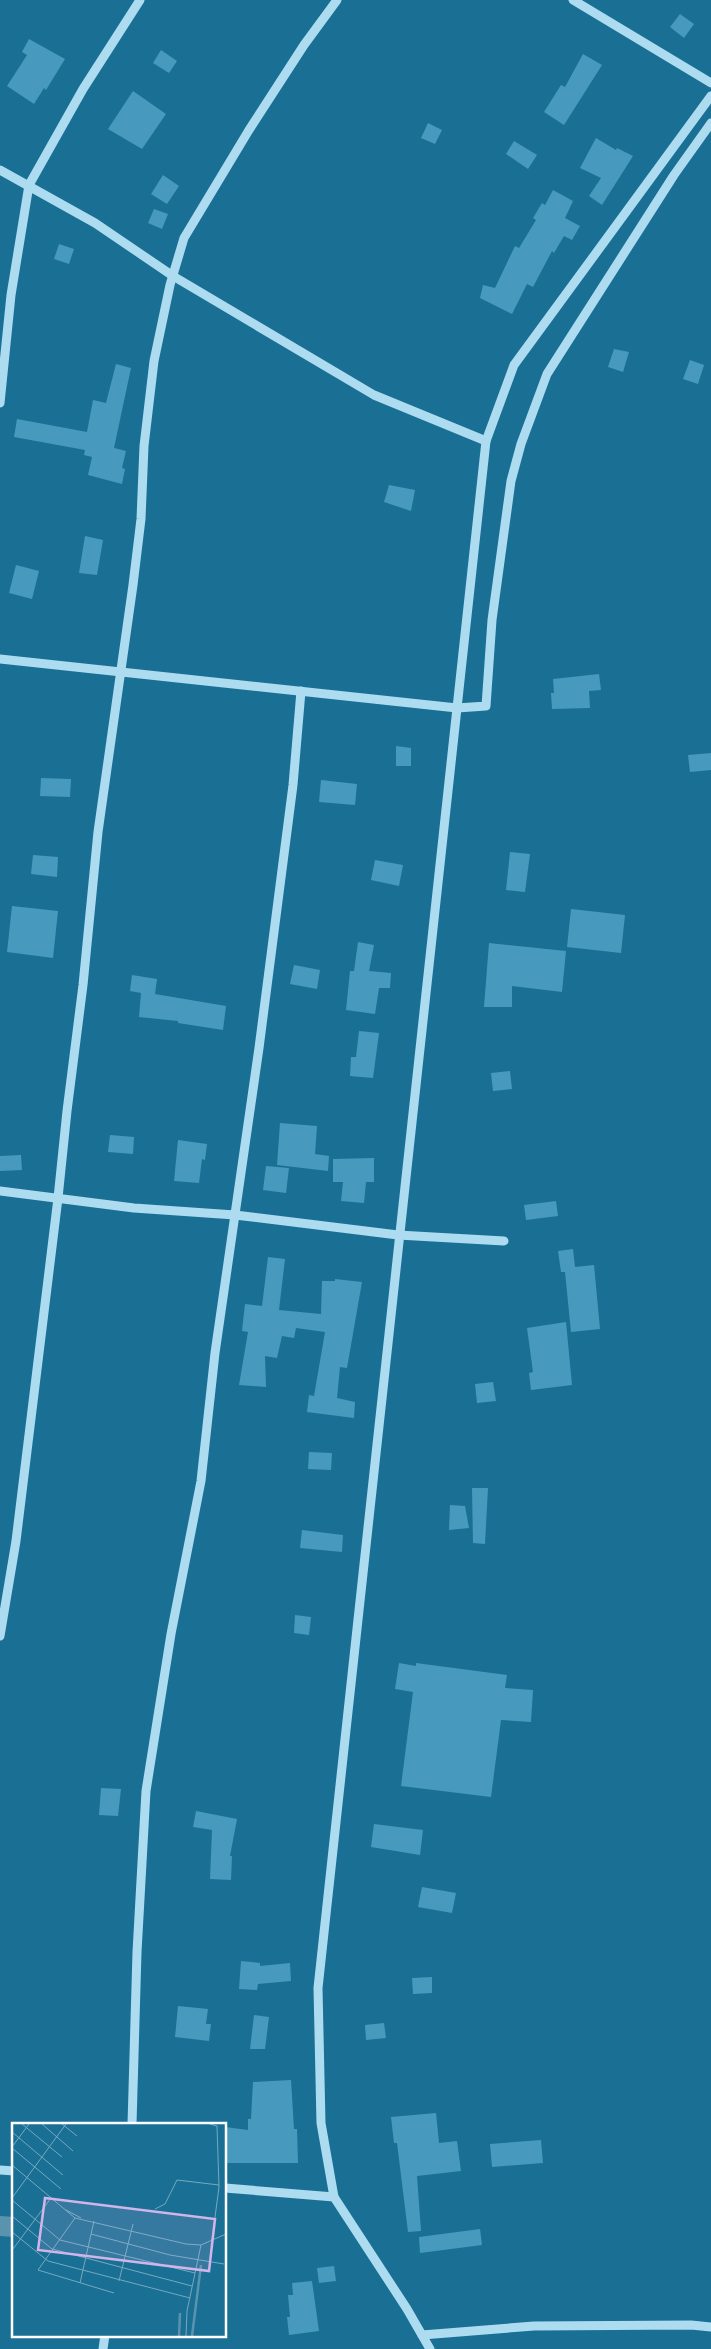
<svg xmlns="http://www.w3.org/2000/svg" width="711" height="2349" font-family="'PT Sans Narrow',sans-serif">
	<style>
		.lines { fill: none; stroke-linecap: round; stroke-linejoin: round }
		.canal { stroke: #5a93ad; stroke-width: 20 }
		.building { fill: #479abe }
		.minor { stroke: #addcf0; stroke-width: 9 }
		.inset-river { fill: none; stroke: #5a93ad; stroke-width: 2.5 }
		.inset-road { fill: none; stroke: #76a9bf; stroke-width: 1 }
		.view { fill: #d1b5e9; fill-opacity: 0.15; stroke: #d1b5e9; stroke-width: 2.5 }
		.inset-edge { fill: none; stroke: #fff; stroke-width: 2.5 }
	</style>
	<rect width="100%" height="100%" fill="#1a6f95"/>
	<g class="lines">
		<!-- canal -->
		<path class="canal" d="M 0,2226 L 14,2227"/>
	</g>
	<!-- building -->
	<g class="building">
		<path d="M 680,14 L 694,24 L 684,38 L 670,27 Z"/>
		<path d="M 29,39 L 65,59 L 46,90 L 44,88 L 34,104 L 7,86 L 27,55 L 22,52 Z"/>
		<path d="M 161,50 L 177,61 L 169,73 L 153,63 Z"/>
		<path d="M 583,54 L 602,65 L 564,125 L 544,112 L 561,85 L 565,87 Z"/>
		<path d="M 133,91 L 166,114 L 142,149 L 108,129 Z"/>
		<path d="M 428,123 L 442,130 L 435,144 L 421,138 Z"/>
		<path d="M 596,138 L 616,150 L 617,148 L 633,156 L 602,205 L 589,196 L 601,178 L 580,168 Z"/>
		<path d="M 514,141 L 537,155 L 528,169 L 506,154 Z"/>
		<path d="M 163,175 L 179,186 L 167,204 L 151,194 Z"/>
		<path d="M 553,190 L 573,201 L 565,218 L 580,226 L 572,240 L 564,236 L 554,253 L 552,251 L 533,287 L 527,284 L 512,314 L 480,298 L 483,285 L 495,288 L 515,246 L 519,248 L 536,220 L 533,218 L 542,203 L 545,205 Z"/>
		<path d="M 154,209 L 168,214 L 162,229 L 148,223 Z"/>
		<path d="M 59,244 L 74,249 L 69,264 L 54,259 Z"/>
		<path d="M 614,349 L 629,352 L 623,372 L 608,367 Z"/>
		<path d="M 690,360 L 704,365 L 698,384 L 683,379 Z"/>
		<path d="M 116,364 L 131,368 L 114,448 L 126,451 L 122,468 L 125,469 L 122,484 L 88,475 L 92,457 L 84,455 L 85,450 L 14,437 L 17,419 L 87,432 L 93,400 L 106,403 Z"/>
		<path d="M 389,485 L 415,490 L 411,511 L 384,502 Z"/>
		<path d="M 85,536 L 103,540 L 97,575 L 79,573 Z"/>
		<path d="M 16,565 L 39,571 L 32,599 L 9,593 Z"/>
		<path d="M 599,674 L 601,690 L 589,691 L 590,708 L 552,709 L 551,693 L 554,693 L 553,679 Z"/>
		<path d="M 396,746 L 411,748 L 411,766 L 396,766 Z"/>
		<path d="M 711,753 L 711,770 L 690,772 L 688,755 Z"/>
		<path d="M 41,778 L 71,779 L 70,797 L 40,796 Z"/>
		<path d="M 321,780 L 357,784 L 355,805 L 319,802 Z"/>
		<path d="M 510,852 L 530,854 L 525,892 L 506,890 Z"/>
		<path d="M 33,855 L 58,857 L 57,877 L 31,874 Z"/>
		<path d="M 375,860 L 403,865 L 399,886 L 371,880 Z"/>
		<path d="M 12,906 L 58,911 L 53,958 L 7,952 Z"/>
		<path d="M 571,909 L 625,915 L 621,953 L 567,947 Z"/>
		<path d="M 358,942 L 374,945 L 369,971 L 391,973 L 390,988 L 379,988 L 375,1014 L 346,1010 L 350,971 L 354,971 Z"/>
		<path d="M 489,943 L 566,951 L 562,992 L 512,986 L 512,1007 L 484,1007 Z"/>
		<path d="M 294,965 L 320,970 L 317,989 L 290,984 Z"/>
		<path d="M 132,975 L 157,979 L 155,994 L 226,1006 L 223,1030 L 178,1023 L 178,1021 L 139,1017 L 141,993 L 130,991 Z"/>
		<path d="M 359,1031 L 379,1033 L 373,1078 L 350,1076 L 351,1057 L 356,1057 Z"/>
		<path d="M 510,1071 L 512,1089 L 493,1091 L 491,1073 Z"/>
		<path d="M 280,1123 L 317,1126 L 315,1154 L 329,1156 L 328,1171 L 277,1165 Z"/>
		<path d="M 110,1135 L 134,1137 L 133,1154 L 108,1152 Z"/>
		<path d="M 178,1140 L 207,1144 L 205,1160 L 202,1159 L 199,1183 L 174,1181 Z"/>
		<path d="M 21,1155 L 22,1170 L 0,1171 L 0,1156 Z"/>
		<path d="M 374,1158 L 374,1182 L 366,1182 L 364,1203 L 341,1201 L 343,1182 L 333,1182 L 333,1159 Z"/>
		<path d="M 266,1166 L 289,1168 L 286,1193 L 263,1190 Z"/>
		<path d="M 556,1201 L 558,1216 L 526,1220 L 524,1205 Z"/>
		<path d="M 573,1249 L 575,1267 L 594,1265 L 600,1329 L 571,1332 L 565,1272 L 561,1272 L 558,1251 Z"/>
		<path d="M 268,1257 L 285,1259 L 279,1310 L 321,1314 L 322,1281 L 335,1281 L 335,1279 L 362,1282 L 347,1368 L 340,1367 L 337,1398 L 355,1402 L 354,1418 L 307,1412 L 309,1395 L 314,1396 L 325,1332 L 296,1328 L 294,1338 L 282,1336 L 277,1358 L 265,1356 L 266,1387 L 239,1385 L 248,1332 L 242,1331 L 245,1304 L 262,1306 Z"/>
		<path d="M 566,1322 L 572,1385 L 531,1390 L 529,1373 L 533,1372 L 527,1328 Z"/>
		<path d="M 493,1382 L 496,1401 L 477,1403 L 475,1384 Z"/>
		<path d="M 309,1452 L 332,1453 L 331,1470 L 308,1469 Z"/>
		<path d="M 472,1488 L 488,1488 L 485,1544 L 473,1543 Z"/>
		<path d="M 450,1505 L 465,1506 L 469,1528 L 449,1530 Z"/>
		<path d="M 302,1530 L 343,1535 L 342,1552 L 300,1548 Z"/>
		<path d="M 295,1615 L 311,1617 L 309,1635 L 294,1633 Z"/>
		<path d="M 399,1663 L 416,1666 L 416,1663 L 507,1675 L 505,1688 L 533,1690 L 531,1722 L 501,1720 L 491,1797 L 401,1786 L 413,1692 L 395,1689 Z"/>
		<path d="M 101,1788 L 121,1789 L 118,1816 L 99,1815 Z"/>
		<path d="M 196,1811 L 237,1819 L 230,1856 L 232,1856 L 231,1880 L 210,1879 L 212,1830 L 193,1827 Z"/>
		<path d="M 374,1824 L 423,1830 L 420,1855 L 371,1847 Z"/>
		<path d="M 422,1887 L 456,1893 L 452,1913 L 418,1907 Z"/>
		<path d="M 241,1961 L 260,1963 L 260,1966 L 290,1963 L 291,1981 L 258,1984 L 257,1990 L 239,1989 Z"/>
		<path d="M 432,1977 L 432,1993 L 413,1994 L 412,1978 Z"/>
		<path d="M 178,2006 L 208,2009 L 206,2024 L 211,2024 L 209,2041 L 175,2037 Z"/>
		<path d="M 254,2015 L 269,2017 L 265,2049 L 250,2049 Z"/>
		<path d="M 384,2023 L 386,2038 L 366,2040 L 365,2025 Z"/>
		<path d="M 291,2080 L 294,2129 L 297,2129 L 298,2163 L 225,2163 L 225,2127 L 248,2130 L 248,2119 L 251,2119 L 253,2082 Z"/>
		<path d="M 436,2113 L 439,2143 L 457,2141 L 461,2171 L 417,2176 L 421,2231 L 408,2232 L 397,2143 L 394,2143 L 391,2117 Z"/>
		<path d="M 541,2140 L 543,2163 L 492,2167 L 490,2144 Z"/>
		<path d="M 480,2229 L 482,2245 L 420,2253 L 419,2237 Z"/>
		<path d="M 334,2266 L 336,2281 L 319,2283 L 317,2268 Z"/>
		<path d="M 312,2281 L 319,2331 L 289,2335 L 287,2317 L 290,2317 L 288,2295 L 293,2295 L 292,2283 Z"/>
	</g>
	<g class="lines">
		<!-- minor -->
		<g class="minor">
			<path d="M 573,0 L 711,83"/>
			<path d="M 0,170 L 95,223 L 173,276 L 374,395 L 486,441"/>
			<path d="M 0,403 L 11,295 L 29,185 L 83,89 L 140,0"/>
			<path d="M 0,659 L 457,708 L 486,706 L 492,620 L 511,481 L 521,444 L 547,374 L 674,175 L 711,123"/>
			<path d="M 0,1191 L 134,1208 L 235,1215 L 398,1235 L 504,1241"/>
			<path d="M 0,1636 L 16,1541 L 58,1198 L 67,1111 L 83,985 L 98,832 L 133,585 L 141,519 L 144,446 L 154,361 L 170,285 L 184,238 L 249,130 L 304,45 L 337,0"/>
			<path d="M 132,2124 L 137,1952 L 146,1791 L 171,1634 L 201,1481 L 215,1353 L 259,1048 L 293,785 L 301,691"/>
			<path d="M 0,2170 L 14,2171"/>
			<path d="M 225,2188 L 334,2197"/>
			<path d="M 422,2335 L 534,2326 L 691,2325 L 711,2327"/>
			<path d="M 103,2349 L 105,2335"/>
			<path d="M 430,2349 L 407,2309 L 334,2197 L 321,2123 L 318,1988 L 486,441 L 514,365 L 711,96"/>
		</g>
	</g>
	<!-- overview -->
	<g transform="translate(12 2123)">
		<rect width="214" height="214" fill="#1a6f95"/>
		<path class="inset-river" d="M 167,213 L 168,190M 180,213 L 189,142"/>
		<path class="inset-road" d="M 10,1 L 50,34M 30,1 L 61,28M 50,1 L 65,13M 198,1 L 205,3 L 207,64 L 200,117M 0,9 L 51,52M 0,24 L 17,1M 0,25 L 49,66M 0,42 L 63,95 L 174,121 L 189,122 L 214,111M 0,75 L 54,1M 0,77 L 48,117 L 183,150M 143,86 L 153,81 L 165,57 L 207,62M 54,87 L 69,95M 0,93 L 40,126 L 180,163M 63,95 L 26,147 L 102,170M 0,109 L 36,138 L 178,175M 79,111 L 158,132 L 212,141M 1,126 L 39,75M 107,158 L 121,101M 68,160 L 82,98M 174,213 L 175,188 L 189,122"/>
		<path class="view" d="M 33,75 L 203,96 L 197,148 L 26,127 Z"/>
		<rect width="214" height="214" class="inset-edge"/>
	</g>
</svg>
